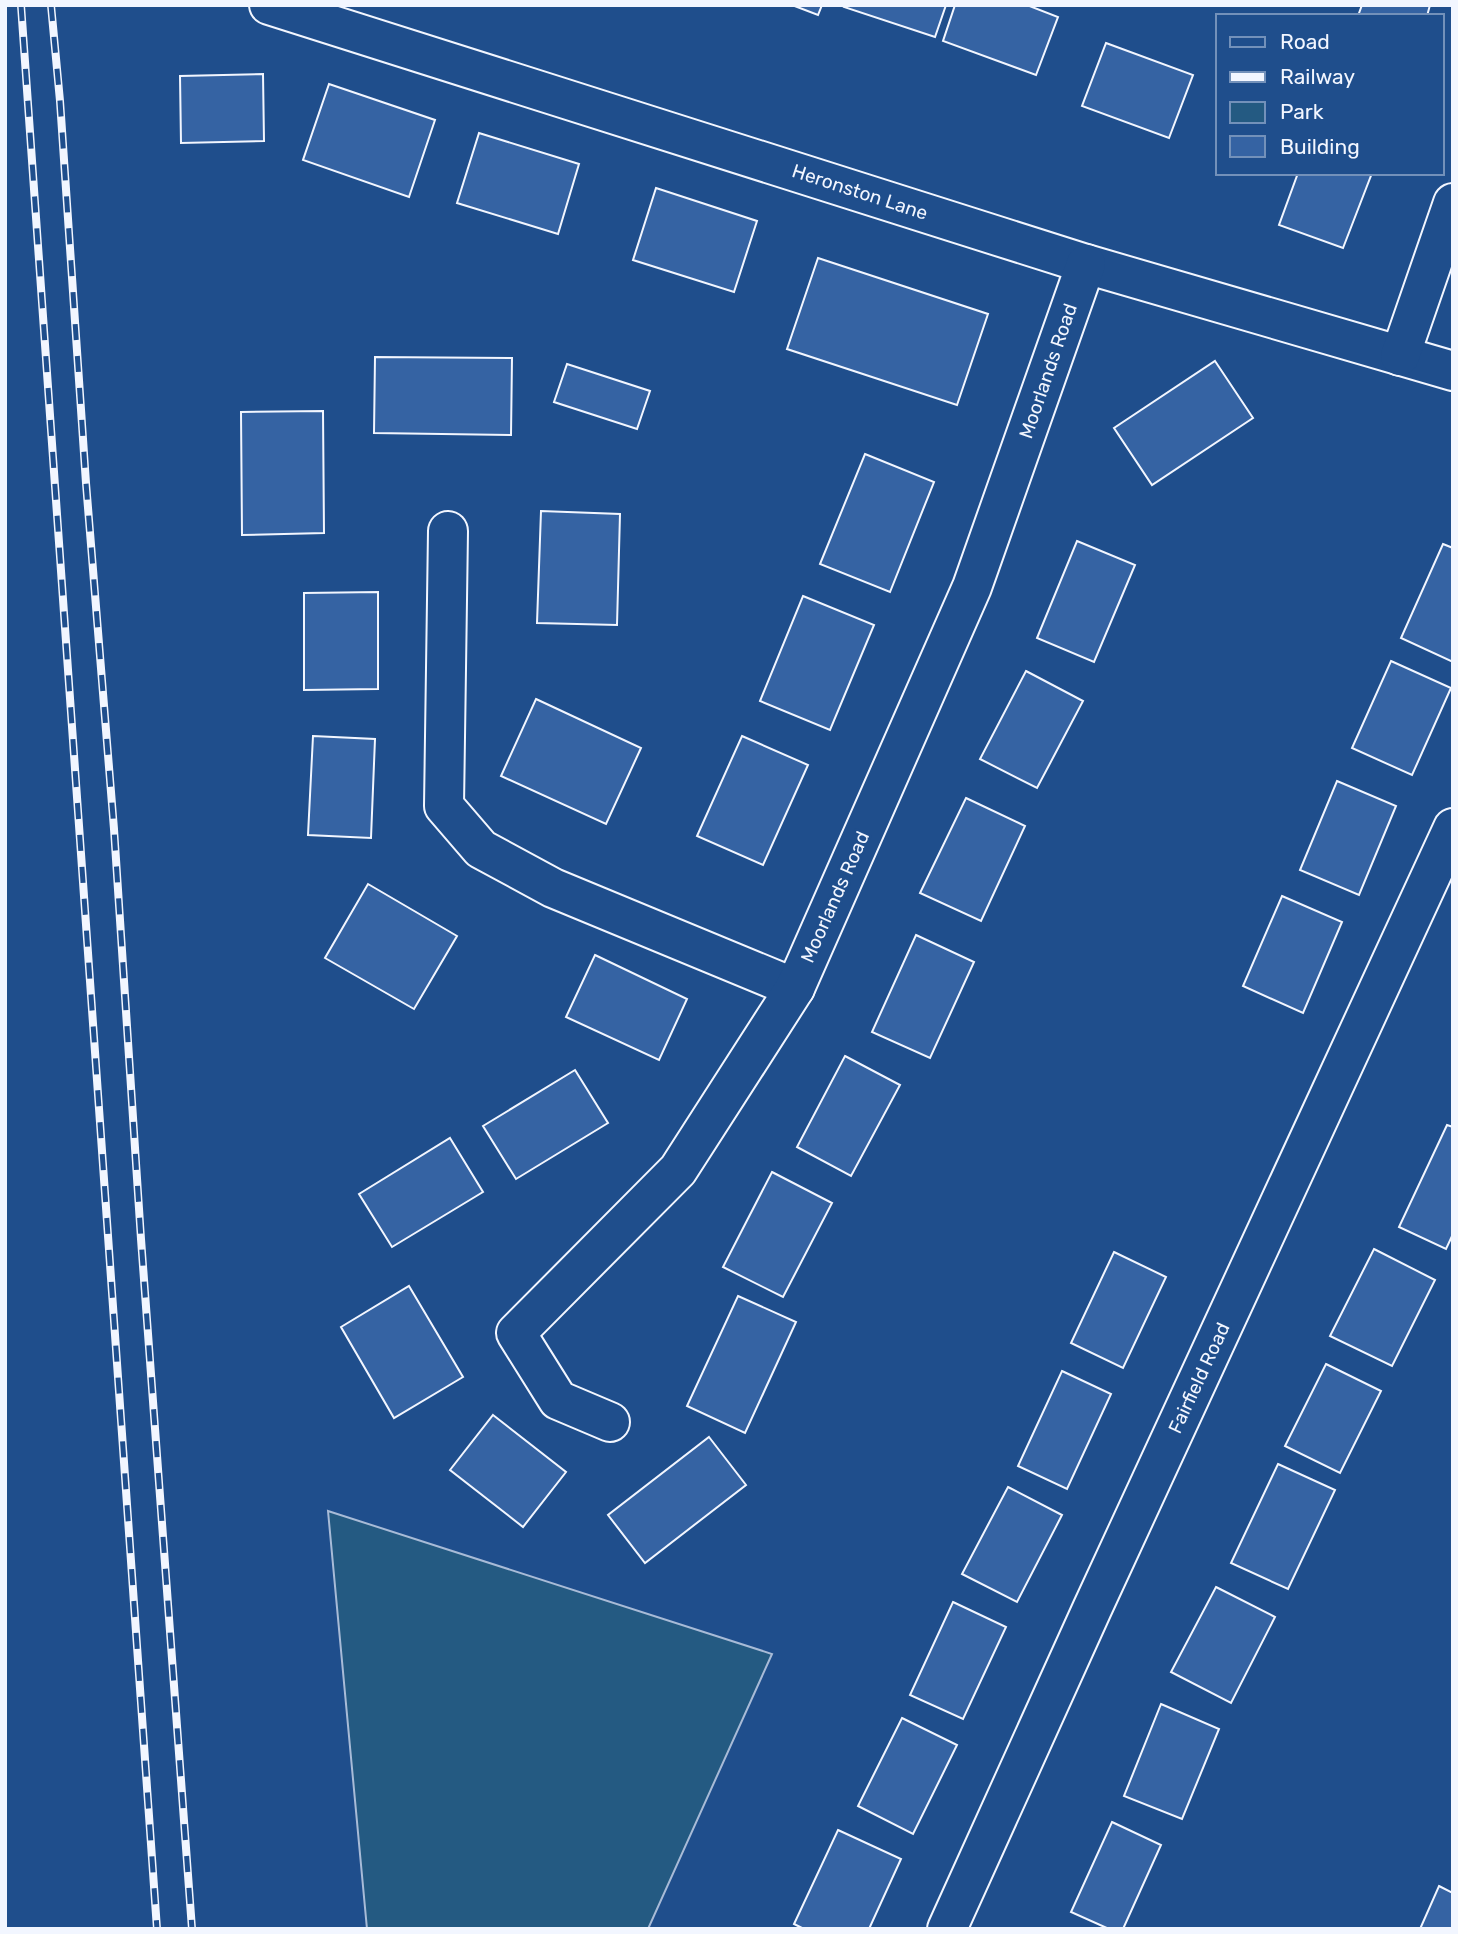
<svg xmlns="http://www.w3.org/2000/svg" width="1458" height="1934" font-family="Rubik,sans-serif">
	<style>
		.green { fill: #245a82; stroke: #a8bbd7; stroke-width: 2 }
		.building { fill: #3563a3; stroke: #f2f6ff; stroke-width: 2 }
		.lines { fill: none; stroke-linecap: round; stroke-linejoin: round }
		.minor-casing { stroke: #f2f6ff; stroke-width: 42 }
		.minor { stroke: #1f4e8c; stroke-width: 38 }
		.rail-casing { stroke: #f2f6ff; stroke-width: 8 }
		.rail { stroke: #1f4e8c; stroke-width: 5; stroke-dasharray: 16; stroke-linecap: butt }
		.labels { text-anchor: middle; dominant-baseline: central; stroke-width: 5; stroke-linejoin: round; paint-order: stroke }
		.street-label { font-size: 19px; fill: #f2f6ff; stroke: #1f4e8c }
	</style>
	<rect width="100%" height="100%" fill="#1f4e8c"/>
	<!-- green -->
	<path class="green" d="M 328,1511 L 772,1654 L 648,1929 L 367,1929 Z"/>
	<!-- building -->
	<g class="building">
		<path d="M 792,5 L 822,5 L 818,15 Z"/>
		<path d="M 845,5 L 946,5 L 935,37 L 844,7 Z"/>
		<path d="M 955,5 L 1027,5 L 1058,17 L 1036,75 L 943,41 Z"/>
		<path d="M 1362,5 L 1430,5 L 1427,16 L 1358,16 Z"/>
		<path d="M 1106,43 L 1193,75 L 1169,138 L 1082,106 Z"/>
		<path d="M 263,74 L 264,141 L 181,143 L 180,76 Z"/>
		<path d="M 329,84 L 435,120 L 409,197 L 303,160 Z"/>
		<path d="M 479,133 L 579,164 L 558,234 L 457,203 Z"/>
		<path d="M 1298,173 L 1372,173 L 1343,248 L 1279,225 Z"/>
		<path d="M 656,188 L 757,221 L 734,292 L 633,260 Z"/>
		<path d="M 818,258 L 988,314 L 957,405 L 787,349 Z"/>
		<path d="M 375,357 L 512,358 L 511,435 L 374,433 Z"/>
		<path d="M 1215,361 L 1253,418 L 1152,485 L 1114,428 Z"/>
		<path d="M 567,364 L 650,391 L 637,429 L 554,402 Z"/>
		<path d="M 323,411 L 324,533 L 242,535 L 241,412 Z"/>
		<path d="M 865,454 L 934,482 L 890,592 L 820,564 Z"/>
		<path d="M 541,511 L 620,514 L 617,625 L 537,623 Z"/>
		<path d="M 1077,541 L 1135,565 L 1094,662 L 1037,638 Z"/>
		<path d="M 1443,544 L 1453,548 L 1453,662 L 1401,638 Z"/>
		<path d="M 378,592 L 378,689 L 304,690 L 304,593 Z"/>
		<path d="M 803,596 L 874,625 L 830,730 L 760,701 Z"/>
		<path d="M 1391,661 L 1451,688 L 1412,775 L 1352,748 Z"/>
		<path d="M 1026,671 L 1083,701 L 1037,788 L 980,759 Z"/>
		<path d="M 536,699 L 641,748 L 606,824 L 501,776 Z"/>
		<path d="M 313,736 L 375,739 L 371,838 L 308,835 Z"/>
		<path d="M 742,736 L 808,765 L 763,865 L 697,836 Z"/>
		<path d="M 1337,781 L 1396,806 L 1359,895 L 1300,870 Z"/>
		<path d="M 966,798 L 1025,826 L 981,921 L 920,893 Z"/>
		<path d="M 368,884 L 457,936 L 414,1009 L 325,958 Z"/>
		<path d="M 1282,896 L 1342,922 L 1303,1013 L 1243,986 Z"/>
		<path d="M 916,935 L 974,962 L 930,1058 L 872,1032 Z"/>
		<path d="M 595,955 L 687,999 L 659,1060 L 566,1017 Z"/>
		<path d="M 845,1056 L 900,1085 L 851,1176 L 797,1147 Z"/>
		<path d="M 575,1070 L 608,1123 L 516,1179 L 483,1126 Z"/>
		<path d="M 1447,1125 L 1453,1127 L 1453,1234 L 1446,1249 L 1399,1227 Z"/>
		<path d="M 450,1138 L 483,1192 L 392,1247 L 359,1194 Z"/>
		<path d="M 772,1172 L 832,1203 L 783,1297 L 723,1267 Z"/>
		<path d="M 1374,1249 L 1435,1280 L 1392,1366 L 1330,1336 Z"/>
		<path d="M 1114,1252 L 1166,1277 L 1123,1368 L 1071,1343 Z"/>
		<path d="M 409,1286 L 463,1377 L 394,1418 L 341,1327 Z"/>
		<path d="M 738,1296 L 796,1322 L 745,1433 L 687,1406 Z"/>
		<path d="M 1326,1364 L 1381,1391 L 1340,1473 L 1285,1446 Z"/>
		<path d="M 1062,1371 L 1111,1394 L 1067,1489 L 1018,1466 Z"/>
		<path d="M 493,1415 L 566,1472 L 523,1527 L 450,1470 Z"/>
		<path d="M 709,1437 L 746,1485 L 645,1563 L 608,1515 Z"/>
		<path d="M 1278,1464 L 1335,1490 L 1288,1589 L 1231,1563 Z"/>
		<path d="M 1008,1487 L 1062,1515 L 1017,1602 L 962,1574 Z"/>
		<path d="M 1216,1587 L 1275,1617 L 1231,1703 L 1171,1672 Z"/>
		<path d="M 953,1602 L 1006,1627 L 963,1719 L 910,1695 Z"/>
		<path d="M 1161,1704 L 1219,1729 L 1182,1819 L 1124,1796 Z"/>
		<path d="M 902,1718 L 957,1745 L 913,1834 L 858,1806 Z"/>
		<path d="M 1112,1822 L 1161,1845 L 1123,1929 L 1109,1929 L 1071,1912 Z"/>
		<path d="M 838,1830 L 901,1859 L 869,1929 L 804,1929 L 794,1924 Z"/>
		<path d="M 1439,1886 L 1453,1893 L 1453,1929 L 1420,1929 Z"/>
	</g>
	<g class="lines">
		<defs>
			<g id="minor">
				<path d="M 269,5 L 1086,264 L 1453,371"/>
				<path d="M 1400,356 L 1453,203"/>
				<path d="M 448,531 L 444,806 L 481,849 L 553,888 L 795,988"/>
				<path d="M 610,1422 L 558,1400 L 516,1333 L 678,1170 L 795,988 L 972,587 L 1086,264"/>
				<path d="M 947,1929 L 1092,1609 L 1453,828"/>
			</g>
		</defs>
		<!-- minor casing -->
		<use href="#minor" class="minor-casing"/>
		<!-- minor -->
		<use href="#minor" class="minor"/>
		<defs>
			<g id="rail">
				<path d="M 21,5 L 157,1929"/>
				<path d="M 51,5 L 60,101 L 86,483 L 114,829 L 141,1239 L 192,1929"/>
			</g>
		</defs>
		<!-- rail casing -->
		<use href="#rail" class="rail-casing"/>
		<!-- rail -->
		<use href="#rail" class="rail"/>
	</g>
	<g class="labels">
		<!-- street labels -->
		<g class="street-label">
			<text transform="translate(860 192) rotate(18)">Heronston Lane</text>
			<text transform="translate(1048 371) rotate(-71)">Moorlands Road</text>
			<text transform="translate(835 897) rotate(-66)">Moorlands Road</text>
			<text transform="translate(1199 1378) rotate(-65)">Fairfield Road</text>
		</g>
	</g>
	<!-- border -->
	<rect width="1458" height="1934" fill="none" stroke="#f2f6ff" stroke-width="14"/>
	<!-- legend -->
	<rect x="1216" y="14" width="228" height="161" fill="#1f4e8c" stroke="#7391ba" stroke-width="2"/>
	<rect x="1230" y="37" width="35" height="10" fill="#1f4e8c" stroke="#7391ba" stroke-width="2"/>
	<text x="1280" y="49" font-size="21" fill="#f2f6ff">Road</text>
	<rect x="1230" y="72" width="35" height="10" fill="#f2f6ff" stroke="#7391ba" stroke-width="2"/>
	<text x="1280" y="84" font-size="21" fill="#f2f6ff">Railway</text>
	<rect x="1230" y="102" width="35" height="21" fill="#245a82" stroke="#7391ba" stroke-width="2"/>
	<text x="1280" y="119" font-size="21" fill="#f2f6ff">Park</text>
	<rect x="1230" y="136" width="35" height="21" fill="#3563a3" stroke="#7391ba" stroke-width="2"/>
	<text x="1280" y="154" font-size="21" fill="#f2f6ff">Building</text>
</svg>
